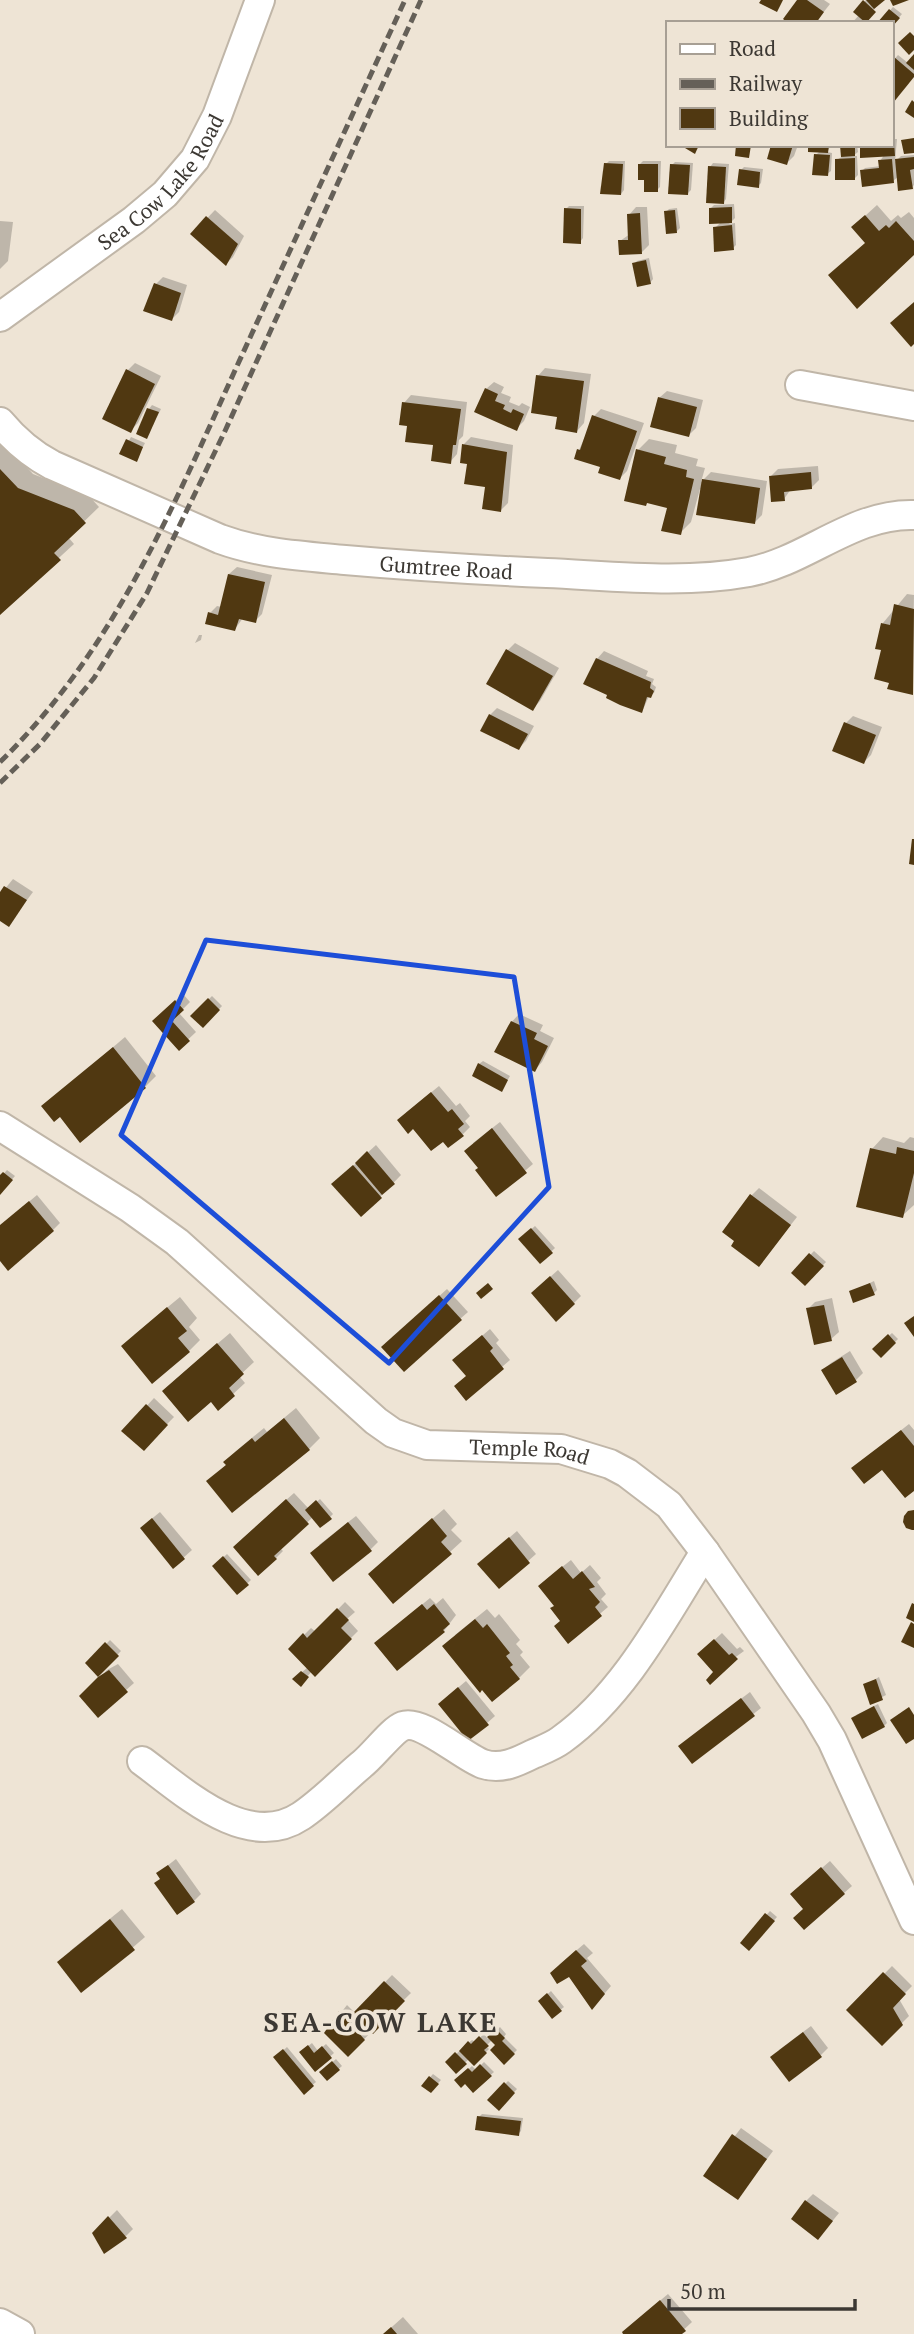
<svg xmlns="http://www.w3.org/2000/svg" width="914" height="2334" font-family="'PT Serif',serif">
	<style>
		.shadow { fill: #0003 }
		.building { fill: #503811 }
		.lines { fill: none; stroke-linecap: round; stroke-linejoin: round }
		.minor-casing { stroke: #c0b6a8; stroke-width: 32 }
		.minor { stroke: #fff; stroke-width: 28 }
		.rail { stroke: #656058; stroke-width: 5; stroke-dasharray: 10 5; stroke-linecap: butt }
		.marked { fill: none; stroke: #1d4ed8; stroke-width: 5; stroke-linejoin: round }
		.labels { text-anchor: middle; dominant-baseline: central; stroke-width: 7; stroke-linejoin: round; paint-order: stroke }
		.street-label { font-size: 21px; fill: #3c3833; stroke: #eee4d5 }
		.district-label { font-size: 28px; font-weight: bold; letter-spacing: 2px; fill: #3c3833; stroke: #eee4d5 }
	</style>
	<rect width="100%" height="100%" fill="#eee4d5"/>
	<!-- shadow -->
	<g class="shadow">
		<path d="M 799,0 L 824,0 L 830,4 L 815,23 L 782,23 Z"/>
		<path d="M 866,0 L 882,0 L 864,22 L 866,23 L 852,23 L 859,15 L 855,12 Z"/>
		<path d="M 893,7 L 902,14 L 891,27 L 891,23 L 879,23 Z"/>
		<path d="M 898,55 L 908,63 L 914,57 L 914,76 L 893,101 L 891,63 Z"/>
		<path d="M 891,139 L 897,139 L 895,162 L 901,156 L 914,155 L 914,185 L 912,187 L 899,176 L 893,181 L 862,171 L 865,168 L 881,166 L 880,161 L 891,145 Z"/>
		<path d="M 773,145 L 798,145 L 794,156 L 787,163 Z"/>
		<path d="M 810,145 L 831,145 L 827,152 L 832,153 L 831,171 L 827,174 L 816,155 L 820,151 Z"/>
		<path d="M 842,145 L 857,145 L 858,152 L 853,156 L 857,156 L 858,175 L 855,178 L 837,160 L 843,156 Z"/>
		<path d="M 609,161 L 625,161 L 624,190 L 621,194 L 606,164 Z"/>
		<path d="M 643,161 L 661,161 L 660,187 L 657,190 L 646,178 L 640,164 Z"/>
		<path d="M 675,162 L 693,163 L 691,190 L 688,193 L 672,165 Z"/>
		<path d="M 713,163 L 729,164 L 726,199 L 723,203 L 710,167 Z"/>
		<path d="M 744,167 L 763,169 L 761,183 L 758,186 L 741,170 Z"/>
		<path d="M 734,204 L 735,218 L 729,224 L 735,223 L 736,245 L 733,248 L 715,228 L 721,222 L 710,209 L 714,205 Z"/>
		<path d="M 877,205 L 891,221 L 898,215 L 901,218 L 909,212 L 914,218 L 914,253 L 867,242 L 865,216 Z"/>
		<path d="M 569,206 L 584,206 L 583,238 L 580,242 L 566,209 Z"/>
		<path d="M 636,207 L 647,207 L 649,245 L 642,252 L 620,241 L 630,234 L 629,215 Z"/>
		<path d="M 677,208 L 680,228 L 676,232 L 666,212 L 669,209 Z"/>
		<path d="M 215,210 L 244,236 L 233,257 L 226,264 L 192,234 Z"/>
		<path d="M 0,221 L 13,222 L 8,261 L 0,269 Z"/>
		<path d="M 649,258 L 653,279 L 650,283 L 634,264 L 637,261 Z"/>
		<path d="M 163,277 L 187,285 L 179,312 L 172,319 L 156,284 Z"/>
		<path d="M 135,363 L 161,376 L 138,423 L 130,431 L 127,371 Z"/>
		<path d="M 545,368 L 591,374 L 584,423 L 577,431 L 559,415 L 538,376 Z"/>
		<path d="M 494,382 L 504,387 L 501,393 L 511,397 L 509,402 L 519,406 L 522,403 L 530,407 L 524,421 L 516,429 L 477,411 L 486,389 Z"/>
		<path d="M 667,391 L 703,400 L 696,428 L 689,435 L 659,398 Z"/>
		<path d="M 411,395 L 467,402 L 463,436 L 459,440 L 457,454 L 450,462 L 435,444 L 409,425 L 404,403 Z"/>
		<path d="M 152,405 L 161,409 L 147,437 L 149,409 Z"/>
		<path d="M 601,409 L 644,423 L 627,471 L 620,478 L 602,466 L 576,457 L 594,416 Z"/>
		<path d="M 131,437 L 145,443 L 136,460 L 122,453 Z"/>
		<path d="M 471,437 L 513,445 L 508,503 L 501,510 L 487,486 L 469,462 L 464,444 Z"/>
		<path d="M 0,438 L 33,474 L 89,496 L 99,507 L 68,537 L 74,544 L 0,612 Z"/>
		<path d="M 649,439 L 677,445 L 675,453 L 698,459 L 696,466 L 705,468 L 701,482 L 711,472 L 767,481 L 762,515 L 754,523 L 700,489 L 691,522 L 680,533 L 669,506 L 638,450 Z"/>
		<path d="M 818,466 L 819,480 L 811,488 L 791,489 L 784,499 L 770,477 L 778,469 Z"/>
		<path d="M 237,567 L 272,575 L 262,614 L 255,621 L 243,618 L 235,629 L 210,613 L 217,606 L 222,607 L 229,574 Z"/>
		<path d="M 907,594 L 914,595 L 912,693 L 891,681 L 883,649 L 883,623 Z"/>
		<path d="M 199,635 L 202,635 L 201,640 L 195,643 Z"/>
		<path d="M 515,643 L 559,668 L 540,701 L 533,709 L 508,650 Z"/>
		<path d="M 604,651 L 648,671 L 646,676 L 654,679 L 652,684 L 656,687 L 654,693 L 649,696 L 642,712 L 610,694 L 597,659 Z"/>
		<path d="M 497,708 L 534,726 L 526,741 L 519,748 L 490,715 Z"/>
		<path d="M 853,716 L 882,727 L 871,755 L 864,762 L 846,723 Z"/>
		<path d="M 13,879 L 33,892 L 9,924 L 0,918 L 0,895 Z"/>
		<path d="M 183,994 L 190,1002 L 179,1013 L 196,1032 L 179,1048 L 161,1014 Z"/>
		<path d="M 212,996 L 222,1006 L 203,1026 L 192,1016 Z"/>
		<path d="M 519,1014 L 543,1025 L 540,1031 L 554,1038 L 542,1062 L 535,1070 L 496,1051 L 508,1026 Z"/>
		<path d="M 125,1037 L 156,1076 L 145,1087 L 60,1115 L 44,1106 Z"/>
		<path d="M 483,1061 L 510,1076 L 502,1090 L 479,1064 Z"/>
		<path d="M 439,1086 L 456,1106 L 460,1103 L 470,1116 L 465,1121 L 470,1127 L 463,1134 L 406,1113 Z"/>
		<path d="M 500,1122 L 533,1164 L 496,1195 L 480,1168 L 473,1143 Z"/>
		<path d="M 883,1137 L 904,1143 L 910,1137 L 914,1138 L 914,1205 L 902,1216 L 872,1149 Z"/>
		<path d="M 376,1145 L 401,1175 L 380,1197 L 341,1177 Z"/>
		<path d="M 7,1170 L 15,1176 L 0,1193 L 0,1178 Z"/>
		<path d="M 759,1188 L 797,1217 L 759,1265 L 751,1196 Z"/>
		<path d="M 37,1195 L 60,1223 L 53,1230 L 0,1259 L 0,1226 Z"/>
		<path d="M 535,1226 L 555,1248 L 540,1262 L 520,1239 Z"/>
		<path d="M 814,1251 L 826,1262 L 805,1284 L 793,1273 Z"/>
		<path d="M 558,1270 L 581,1296 L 574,1303 L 540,1286 Z"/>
		<path d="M 874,1281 L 877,1290 L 874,1293 L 851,1292 Z"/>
		<path d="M 447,1289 L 468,1312 L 460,1319 L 391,1340 Z"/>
		<path d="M 180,1297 L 197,1318 L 189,1327 L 200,1340 L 189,1351 L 134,1335 Z"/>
		<path d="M 832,1298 L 839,1332 L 831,1339 L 808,1309 L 815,1302 Z"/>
		<path d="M 490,1329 L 499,1340 L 496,1343 L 510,1360 L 466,1398 L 468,1376 L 462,1353 Z"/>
		<path d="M 230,1333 L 254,1362 L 239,1376 L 245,1383 L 218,1408 L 211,1400 L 175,1380 Z"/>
		<path d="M 892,1333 L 898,1339 L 881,1356 L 874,1349 Z"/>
		<path d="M 850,1351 L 863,1373 L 856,1380 L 823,1370 L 831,1363 Z"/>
		<path d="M 154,1398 L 174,1417 L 143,1449 L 124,1431 Z"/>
		<path d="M 296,1408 L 320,1438 L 309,1449 L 209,1481 L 227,1464 L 225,1462 L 236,1451 L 264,1428 L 267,1432 Z"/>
		<path d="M 909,1424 L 914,1430 L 914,1488 L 882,1467 L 853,1468 Z"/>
		<path d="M 294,1493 L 309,1509 L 320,1499 L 333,1514 L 321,1526 L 313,1517 L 280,1548 L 283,1551 L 276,1558 L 242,1539 Z"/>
		<path d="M 444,1509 L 457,1524 L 451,1530 L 462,1541 L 450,1552 L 381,1563 Z"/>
		<path d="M 160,1512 L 192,1550 L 173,1567 L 149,1521 Z"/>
		<path d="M 356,1516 L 378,1542 L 370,1550 L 319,1545 Z"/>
		<path d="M 517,1531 L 536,1554 L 499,1587 L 487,1557 Z"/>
		<path d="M 227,1554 L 251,1580 L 238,1592 L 214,1566 Z"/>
		<path d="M 571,1560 L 581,1573 L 590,1565 L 601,1578 L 597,1582 L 606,1594 L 601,1599 L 608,1607 L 568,1641 L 547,1579 Z"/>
		<path d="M 430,1598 L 436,1604 L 443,1598 L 456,1615 L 444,1631 L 398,1669 L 384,1636 Z"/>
		<path d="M 345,1602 L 355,1612 L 347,1619 L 358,1631 L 315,1674 L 312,1671 L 301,1684 L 294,1679 L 308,1667 L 290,1649 L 311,1628 L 316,1632 Z"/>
		<path d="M 487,1609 L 495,1618 L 499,1614 L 520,1640 L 516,1644 L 523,1652 L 520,1655 L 530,1667 L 519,1678 L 455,1635 Z"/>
		<path d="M 722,1633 L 737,1649 L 740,1647 L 744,1651 L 715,1672 L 707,1647 Z"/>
		<path d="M 110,1640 L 121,1651 L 98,1675 L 88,1663 Z"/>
		<path d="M 118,1664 L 134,1683 L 98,1715 L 82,1696 L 107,1670 Z"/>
		<path d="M 879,1677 L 886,1695 L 871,1703 L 865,1685 Z"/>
		<path d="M 466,1681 L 495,1716 L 469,1739 L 447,1697 Z"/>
		<path d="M 750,1692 L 761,1708 L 692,1762 L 688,1739 Z"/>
		<path d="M 878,1704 L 887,1723 L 884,1726 L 856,1715 Z"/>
		<path d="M 176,1859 L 201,1894 L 194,1901 L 162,1878 L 158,1873 Z"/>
		<path d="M 830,1861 L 852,1886 L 804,1928 L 805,1909 L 800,1887 Z"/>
		<path d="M 122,1909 L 145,1937 L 82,1991 L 70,1951 Z"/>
		<path d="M 770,1911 L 777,1917 L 749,1949 L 742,1942 Z"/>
		<path d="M 584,1944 L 593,1953 L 587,1958 L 611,1986 L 599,2000 L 559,1965 Z"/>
		<path d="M 892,1966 L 912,1986 L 899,1999 L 909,2016 L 882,2043 L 849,2010 Z"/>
		<path d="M 392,1975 L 411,1993 L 348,2055 L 326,2032 L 347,2005 L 355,2013 Z"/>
		<path d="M 551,1991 L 564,2007 L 553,2016 L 540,2001 Z"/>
		<path d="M 811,2026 L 828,2048 L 821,2055 L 779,2050 Z"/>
		<path d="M 500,2027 L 506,2034 L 504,2037 L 517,2050 L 504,2063 L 498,2045 L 492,2040 L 486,2046 L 489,2049 L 474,2064 L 469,2059 L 456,2071 L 447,2062 L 472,2040 L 475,2042 L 484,2034 L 488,2039 Z"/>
		<path d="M 312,2043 L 318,2051 L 326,2044 L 334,2053 L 316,2069 L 301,2052 Z"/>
		<path d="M 287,2047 L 316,2082 L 304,2092 L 275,2058 Z"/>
		<path d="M 336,2059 L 342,2066 L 327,2079 L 321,2072 Z"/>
		<path d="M 484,2062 L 494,2072 L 473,2091 L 465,2082 L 457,2080 L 472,2066 L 476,2070 Z"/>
		<path d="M 433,2074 L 441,2080 L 431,2091 L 423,2085 Z"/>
		<path d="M 508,2081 L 517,2089 L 499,2109 L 490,2100 Z"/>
		<path d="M 482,2114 L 523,2118 L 521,2131 L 518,2134 L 479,2117 Z"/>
		<path d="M 741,2128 L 773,2151 L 738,2198 L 705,2175 Z"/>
		<path d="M 813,2194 L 839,2213 L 825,2230 L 806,2201 Z"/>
		<path d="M 117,2210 L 133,2229 L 126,2236 L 94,2233 Z"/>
		<path d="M 668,2294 L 692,2322 L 679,2334 L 625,2334 L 631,2325 Z"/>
		<path d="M 403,2317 L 418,2334 L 384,2334 Z"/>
	</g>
	<!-- building -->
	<g class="building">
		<path d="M 761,0 L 783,0 L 777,12 L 759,3 Z"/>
		<path d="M 797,0 L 807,0 L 824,12 L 816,23 L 788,23 L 783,19 Z"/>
		<path d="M 863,0 L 876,12 L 866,23 L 853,12 Z"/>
		<path d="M 866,0 L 885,0 L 874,9 Z"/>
		<path d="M 890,0 L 909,0 L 893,6 Z"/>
		<path d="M 889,9 L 900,18 L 891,28 L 891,23 L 877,23 Z"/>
		<path d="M 910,32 L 914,36 L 914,50 L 909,55 L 898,43 Z"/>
		<path d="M 914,54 L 914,70 L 906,63 Z"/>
		<path d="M 894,57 L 914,74 L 914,77 L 893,103 L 891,61 Z"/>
		<path d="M 912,100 L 914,102 L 914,118 L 905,112 Z"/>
		<path d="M 914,138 L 914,153 L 904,154 L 901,140 Z"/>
		<path d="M 891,141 L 894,141 L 895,156 L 860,158 L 860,145 L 891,145 Z"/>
		<path d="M 680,145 L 699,145 L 695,154 Z"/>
		<path d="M 736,145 L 751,145 L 749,158 L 735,156 Z"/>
		<path d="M 771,145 L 793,145 L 787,165 L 767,159 Z"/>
		<path d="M 808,145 L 829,145 L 828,153 L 808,152 Z"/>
		<path d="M 840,145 L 855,145 L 855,156 L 841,157 Z"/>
		<path d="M 814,154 L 830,155 L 828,176 L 812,175 Z"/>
		<path d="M 914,157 L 914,169 L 910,170 L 913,189 L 898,191 L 895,159 Z"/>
		<path d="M 855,158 L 855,180 L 835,180 L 835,159 Z"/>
		<path d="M 892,159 L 894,183 L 862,187 L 860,170 L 879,168 L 878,160 Z"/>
		<path d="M 604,163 L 623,164 L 621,195 L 600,194 Z"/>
		<path d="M 638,164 L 658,164 L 658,192 L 644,192 L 644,180 L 638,180 Z"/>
		<path d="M 670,164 L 690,165 L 688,195 L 668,194 Z"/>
		<path d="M 708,166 L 726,167 L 724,204 L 706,203 Z"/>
		<path d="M 739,169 L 760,172 L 759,188 L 737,185 Z"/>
		<path d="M 732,207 L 732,223 L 709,224 L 709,208 Z"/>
		<path d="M 564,208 L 581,209 L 581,244 L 563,243 Z"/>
		<path d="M 675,210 L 677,233 L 666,234 L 664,211 Z"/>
		<path d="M 640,213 L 642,254 L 619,255 L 618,240 L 628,240 L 627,214 Z"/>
		<path d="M 865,215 L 879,231 L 886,225 L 889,228 L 896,221 L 914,241 L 914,255 L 857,309 L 828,275 L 865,243 L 851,227 Z"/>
		<path d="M 206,216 L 238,244 L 226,266 L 190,234 Z"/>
		<path d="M 732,225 L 734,250 L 714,252 L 713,227 Z"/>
		<path d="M 646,260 L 651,284 L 637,287 L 632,263 Z"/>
		<path d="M 154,283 L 181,293 L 172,321 L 143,311 Z"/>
		<path d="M 914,302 L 914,344 L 911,347 L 890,323 Z"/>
		<path d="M 126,369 L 155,384 L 131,433 L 102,419 Z"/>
		<path d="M 536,375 L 584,381 L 577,433 L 555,429 L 557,417 L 531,413 Z"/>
		<path d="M 485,388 L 498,394 L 495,401 L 505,405 L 503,409 L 511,413 L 513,409 L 524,414 L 517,431 L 474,412 Z"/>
		<path d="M 658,397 L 697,407 L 689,437 L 650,427 Z"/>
		<path d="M 402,402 L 461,409 L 456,445 L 453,445 L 451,464 L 431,461 L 433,445 L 405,442 L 407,426 L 399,425 Z"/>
		<path d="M 147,408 L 159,412 L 147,439 L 136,434 Z"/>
		<path d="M 592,415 L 637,431 L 620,480 L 598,473 L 600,467 L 574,459 L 577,449 L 580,450 Z"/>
		<path d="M 126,439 L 143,447 L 137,462 L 119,454 Z"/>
		<path d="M 462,444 L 507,452 L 501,512 L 482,509 L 485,487 L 464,484 L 467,464 L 460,463 Z"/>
		<path d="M 636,449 L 666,457 L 664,464 L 687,470 L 686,477 L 694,479 L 681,535 L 661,531 L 667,508 L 647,503 L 646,506 L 624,501 Z"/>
		<path d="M 0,469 L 18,488 L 74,510 L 86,523 L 54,553 L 61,560 L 0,615 Z"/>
		<path d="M 811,472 L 812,489 L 784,492 L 785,501 L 771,502 L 769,476 Z"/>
		<path d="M 702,479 L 760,488 L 755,524 L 696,515 Z"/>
		<path d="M 228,574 L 265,582 L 256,623 L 239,619 L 235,631 L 205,624 L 208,612 L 218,615 Z"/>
		<path d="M 894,604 L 914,609 L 913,695 L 887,689 L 889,683 L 874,679 L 881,650 L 875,649 L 881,623 L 890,625 Z"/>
		<path d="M 506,649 L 553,676 L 533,711 L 486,684 Z"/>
		<path d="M 596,658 L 651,682 L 650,688 L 654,691 L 651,698 L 647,697 L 642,713 L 620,705 L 606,698 L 607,695 L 583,684 Z"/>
		<path d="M 489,714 L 528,734 L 519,750 L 480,731 Z"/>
		<path d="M 844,722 L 876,735 L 864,764 L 832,751 Z"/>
		<path d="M 912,839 L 914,839 L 914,865 L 909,864 Z"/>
		<path d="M 4,886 L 27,900 L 9,927 L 0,921 L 0,892 Z"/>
		<path d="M 208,998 L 220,1010 L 203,1028 L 190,1016 Z"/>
		<path d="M 175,1000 L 184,1010 L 172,1021 L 190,1041 L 179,1051 L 152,1021 Z"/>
		<path d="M 511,1021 L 537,1033 L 534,1039 L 548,1046 L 535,1072 L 494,1052 Z"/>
		<path d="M 113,1047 L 146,1088 L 80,1143 L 60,1117 L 54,1122 L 41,1106 Z"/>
		<path d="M 478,1063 L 508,1080 L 502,1092 L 472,1076 Z"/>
		<path d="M 431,1092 L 448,1112 L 452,1109 L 464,1124 L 458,1129 L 464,1136 L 448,1148 L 443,1142 L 431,1151 L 413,1129 L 408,1134 L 397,1120 Z"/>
		<path d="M 492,1128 L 527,1173 L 496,1197 L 475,1170 L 478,1168 L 464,1151 Z"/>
		<path d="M 897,1147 L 914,1151 L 914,1173 L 903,1218 L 856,1207 L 870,1148 L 896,1154 Z"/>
		<path d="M 367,1151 L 395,1184 L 382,1195 L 355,1163 Z"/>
		<path d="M 353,1165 L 382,1198 L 361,1217 L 331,1184 Z"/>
		<path d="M 3,1172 L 13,1180 L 0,1195 L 0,1175 Z"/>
		<path d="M 750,1194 L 791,1225 L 759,1267 L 731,1246 L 734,1241 L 722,1232 Z"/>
		<path d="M 29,1201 L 54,1231 L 8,1271 L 0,1261 L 0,1225 Z"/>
		<path d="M 531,1228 L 553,1253 L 540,1264 L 518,1239 Z"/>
		<path d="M 809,1253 L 824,1266 L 805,1286 L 791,1273 Z"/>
		<path d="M 550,1276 L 575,1304 L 556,1322 L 531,1293 Z"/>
		<path d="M 488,1283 L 493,1289 L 481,1299 L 476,1293 Z"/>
		<path d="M 870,1283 L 875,1295 L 853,1303 L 849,1291 Z"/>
		<path d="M 439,1295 L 462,1320 L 404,1372 L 381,1347 Z"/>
		<path d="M 824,1305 L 832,1341 L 814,1345 L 806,1308 Z"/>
		<path d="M 167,1307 L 187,1331 L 178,1338 L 190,1352 L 152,1384 L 121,1346 Z"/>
		<path d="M 914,1316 L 914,1337 L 904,1323 Z"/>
		<path d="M 888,1334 L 896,1343 L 881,1358 L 872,1349 Z"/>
		<path d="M 482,1335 L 493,1348 L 490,1351 L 504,1369 L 466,1401 L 454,1386 L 466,1376 L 452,1360 Z"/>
		<path d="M 217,1343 L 244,1374 L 229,1388 L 235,1396 L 218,1411 L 211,1402 L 188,1422 L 162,1391 Z"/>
		<path d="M 842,1357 L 857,1382 L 836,1395 L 821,1370 Z"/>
		<path d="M 146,1404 L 168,1425 L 144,1451 L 121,1431 Z"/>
		<path d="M 284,1418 L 310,1450 L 232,1513 L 206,1481 L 226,1465 L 223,1462 L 252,1438 L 255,1442 Z"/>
		<path d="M 901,1430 L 914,1446 L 914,1491 L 905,1498 L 882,1470 L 864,1484 L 851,1468 Z"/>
		<path d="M 286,1499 L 309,1524 L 274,1556 L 277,1559 L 258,1576 L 233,1547 Z"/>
		<path d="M 316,1500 L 332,1519 L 320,1528 L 305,1510 Z"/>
		<path d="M 914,1510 L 914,1530 L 912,1530 L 906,1528 L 903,1522 L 904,1516 L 908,1511 Z"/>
		<path d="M 152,1518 L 185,1559 L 173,1569 L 140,1528 Z"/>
		<path d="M 432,1518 L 447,1536 L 441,1542 L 452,1554 L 393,1604 L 368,1574 Z"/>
		<path d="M 348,1522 L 372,1551 L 333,1582 L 310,1553 Z"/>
		<path d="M 509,1537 L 530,1563 L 499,1589 L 477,1564 Z"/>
		<path d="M 223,1556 L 249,1585 L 237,1595 L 212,1566 Z"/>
		<path d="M 562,1566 L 573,1579 L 582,1571 L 595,1587 L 589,1589 L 600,1602 L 595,1607 L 602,1616 L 568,1644 L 554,1626 L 560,1621 L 550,1608 L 554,1606 L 538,1586 Z"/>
		<path d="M 912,1603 L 914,1604 L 914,1622 L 906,1618 Z"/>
		<path d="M 422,1604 L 427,1610 L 434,1604 L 450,1624 L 443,1630 L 445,1632 L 397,1671 L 374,1643 Z"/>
		<path d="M 337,1608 L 349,1620 L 341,1628 L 352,1639 L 315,1677 L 288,1649 L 303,1633 L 307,1638 Z"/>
		<path d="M 475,1619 L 483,1628 L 487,1624 L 510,1653 L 506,1656 L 513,1665 L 510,1667 L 520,1679 L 492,1702 L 482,1690 L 480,1693 L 442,1646 Z"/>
		<path d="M 911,1622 L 914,1624 L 914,1648 L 901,1642 Z"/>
		<path d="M 714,1639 L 729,1655 L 732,1653 L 738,1659 L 710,1685 L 706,1680 L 713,1672 L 697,1654 Z"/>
		<path d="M 105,1642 L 119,1656 L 98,1677 L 85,1663 Z"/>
		<path d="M 109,1670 L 128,1692 L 98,1718 L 79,1696 L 98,1677 Z"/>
		<path d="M 301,1671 L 309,1677 L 301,1687 L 292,1679 Z"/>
		<path d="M 876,1679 L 883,1700 L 870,1705 L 863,1684 Z"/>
		<path d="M 458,1687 L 489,1725 L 468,1741 L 438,1704 Z"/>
		<path d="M 741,1698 L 755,1716 L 692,1764 L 678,1746 Z"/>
		<path d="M 874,1706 L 885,1727 L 862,1739 L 851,1718 Z"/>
		<path d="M 909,1707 L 914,1715 L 914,1739 L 906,1744 L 890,1720 Z"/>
		<path d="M 168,1865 L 195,1902 L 177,1915 L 154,1883 L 160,1879 L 156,1873 Z"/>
		<path d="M 821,1867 L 845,1894 L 804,1930 L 793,1918 L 803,1909 L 790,1894 Z"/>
		<path d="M 765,1913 L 775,1921 L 749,1951 L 740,1943 Z"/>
		<path d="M 110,1919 L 135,1950 L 81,1993 L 57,1962 Z"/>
		<path d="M 576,1950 L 587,1961 L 581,1966 L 605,1994 L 592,2010 L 569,1977 L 557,1984 L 550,1973 Z"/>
		<path d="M 883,1972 L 906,1994 L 893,2008 L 903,2025 L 882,2046 L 846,2010 Z"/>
		<path d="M 384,1981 L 405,2001 L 373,2034 L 352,2014 Z"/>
		<path d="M 547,1993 L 562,2011 L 552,2019 L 538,2001 Z"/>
		<path d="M 339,2011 L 365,2040 L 348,2057 L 324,2033 Z"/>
		<path d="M 496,2029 L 505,2038 L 502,2041 L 515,2054 L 504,2065 L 490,2050 L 495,2045 L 487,2037 Z"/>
		<path d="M 803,2032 L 822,2057 L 789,2082 L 770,2057 Z"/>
		<path d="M 479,2036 L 489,2046 L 484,2050 L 487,2053 L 474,2066 L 459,2051 L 468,2041 L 471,2044 Z"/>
		<path d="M 308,2045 L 314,2053 L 322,2046 L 332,2058 L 315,2072 L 299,2052 Z"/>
		<path d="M 283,2049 L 314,2086 L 304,2095 L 273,2057 Z"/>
		<path d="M 455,2052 L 467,2064 L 456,2074 L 445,2062 Z"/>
		<path d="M 332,2061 L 340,2070 L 327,2081 L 319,2072 Z"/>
		<path d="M 480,2064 L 492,2076 L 473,2093 L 465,2084 L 461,2088 L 454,2080 L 468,2068 L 472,2072 Z"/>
		<path d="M 429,2076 L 439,2084 L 431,2093 L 421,2086 Z"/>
		<path d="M 504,2082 L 515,2093 L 499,2111 L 487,2100 Z"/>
		<path d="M 477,2116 L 521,2121 L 519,2136 L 475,2130 Z"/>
		<path d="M 732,2134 L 767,2159 L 738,2200 L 703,2176 Z"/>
		<path d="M 805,2200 L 833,2221 L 818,2240 L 791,2219 Z"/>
		<path d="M 108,2216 L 127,2238 L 104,2254 L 92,2233 Z"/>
		<path d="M 660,2300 L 686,2331 L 682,2334 L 623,2334 L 622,2332 Z"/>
		<path d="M 391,2327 L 397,2334 L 383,2334 Z"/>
	</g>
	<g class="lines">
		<defs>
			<g id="minor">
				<path id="s1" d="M 0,317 L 134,220 L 165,194 L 195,159 L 217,116 L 260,0"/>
				<path d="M 800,385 L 914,406"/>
				<path id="s2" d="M 0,422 C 15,440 31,454 52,465 L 220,539 C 261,554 303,556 345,560 C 413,566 480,570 547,573 C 614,576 683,584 749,572 C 807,561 853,513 914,515"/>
				<path id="s3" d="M 0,1126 L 130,1208 L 177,1242 L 376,1421 L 393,1433 L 427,1445 L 561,1449 L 610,1464 L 627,1473 L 669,1505 L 705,1552 L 816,1713 L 832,1740 L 914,1920"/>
				<path d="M 142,1761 C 183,1791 247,1852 301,1816 C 322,1802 341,1782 361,1765 C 373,1756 392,1730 403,1726 C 422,1719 463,1757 483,1764 C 501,1770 517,1762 533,1754 C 542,1750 553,1746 561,1740 C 624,1695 665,1616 705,1552"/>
				<path d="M 0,2323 L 20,2334"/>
			</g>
		</defs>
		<!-- minor casing -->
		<use href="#minor" class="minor-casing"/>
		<!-- minor -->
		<use href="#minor" class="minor"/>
		<!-- rail -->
		<g class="rail">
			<path d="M 0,762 C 113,652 173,507 237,366 C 293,244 349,122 405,0"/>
			<path d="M 0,783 L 40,744 L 94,678 L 147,593 L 225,431 L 421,0"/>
		</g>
	</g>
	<!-- marked area -->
	<path class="marked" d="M 206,940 L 514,977 L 549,1187 L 389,1363 L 121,1135 Z"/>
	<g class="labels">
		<!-- street labels -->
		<g class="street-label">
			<text stroke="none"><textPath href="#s1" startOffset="212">Sea Cow Lake Road</textPath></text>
			<text stroke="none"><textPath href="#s2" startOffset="480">Gumtree Road</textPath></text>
			<text stroke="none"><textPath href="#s3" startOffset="639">Temple Road</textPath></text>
		</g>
		<!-- district labels -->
		<g class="district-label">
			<text x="381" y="2021">SEA-COW LAKE</text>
		</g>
	</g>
	<!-- legend -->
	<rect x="666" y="21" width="228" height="126" fill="#eee4d5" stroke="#a79f94" stroke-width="2"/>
	<rect x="680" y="44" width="35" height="10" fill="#ffffff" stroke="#a79f94" stroke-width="2"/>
	<text x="729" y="56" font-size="21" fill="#3c3833">Road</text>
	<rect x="680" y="79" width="35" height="10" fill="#656058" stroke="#a79f94" stroke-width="2"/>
	<text x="729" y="91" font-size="21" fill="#3c3833">Railway</text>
	<rect x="680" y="108" width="35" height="21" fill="#503811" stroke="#a79f94" stroke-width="2"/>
	<text x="729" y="126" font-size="21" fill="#3c3833">Building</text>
	<!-- scale -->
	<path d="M669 2299v10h186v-10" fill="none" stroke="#3c3833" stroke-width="3.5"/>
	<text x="680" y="2299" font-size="21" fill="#3c3833" stroke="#eee4d5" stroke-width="5" paint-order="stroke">50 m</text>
</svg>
